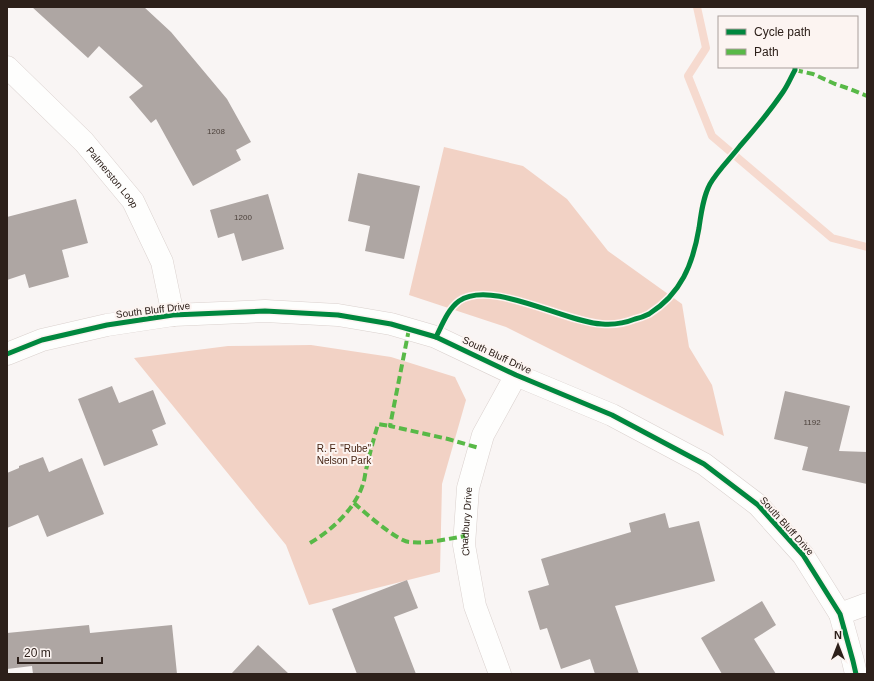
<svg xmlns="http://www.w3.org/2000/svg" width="874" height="681" font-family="Helvetica,sans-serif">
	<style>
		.green { fill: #f2d2c5 }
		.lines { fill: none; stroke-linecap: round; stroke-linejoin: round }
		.stream { stroke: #f6dacf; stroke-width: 8 }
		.building { fill: #aea6a3 }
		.minor-casing { stroke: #dad1ce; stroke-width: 23 }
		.minor { stroke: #fefefd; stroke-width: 22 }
		.quiet { stroke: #58b947; stroke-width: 4; stroke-dasharray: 8 4; stroke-linecap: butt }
		.cycleway-casing { stroke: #fcf4f1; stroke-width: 8 }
		.cycleway { stroke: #00873e; stroke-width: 5 }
		.labels { text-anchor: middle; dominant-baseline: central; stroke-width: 4; stroke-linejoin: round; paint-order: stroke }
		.number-label { font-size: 8px; fill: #4d423c }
		.street-label { font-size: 10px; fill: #2d201a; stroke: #fcf4f1 }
		.park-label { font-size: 10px; fill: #411f0e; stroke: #fcf4f1 }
	</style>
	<rect width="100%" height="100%" fill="#f9f5f4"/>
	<!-- green -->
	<g class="green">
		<path d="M 444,147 L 523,166 L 567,199 L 608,251 L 682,304 L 689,347 L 712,385 L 724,436 L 506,327 L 409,295 Z"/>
		<path d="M 311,345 L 391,357 L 455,377 L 466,400 L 442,484 L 440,572 L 309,605 L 286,545 L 134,358 L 228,346 Z"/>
	</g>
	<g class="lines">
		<!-- stream -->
		<path class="stream" d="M 697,7 L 706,48 L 688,76 L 712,136 L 832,238 L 867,247"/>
	</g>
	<!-- building -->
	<g class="building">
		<path d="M 32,7 L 144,7 L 171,32 L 227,99 L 251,142 L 236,150 L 241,160 L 193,186 L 156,119 L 151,123 L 129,97 L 143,86 L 99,46 L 88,58 Z"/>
		<path d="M 358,173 L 420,186 L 404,259 L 365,251 L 370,226 L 348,221 Z"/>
		<path d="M 268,194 L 284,249 L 242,261 L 234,233 L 218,238 L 210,210 Z"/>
		<path d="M 76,199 L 88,243 L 62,250 L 69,277 L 29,288 L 25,274 L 7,280 L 7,217 Z"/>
		<path d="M 112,386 L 119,403 L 153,390 L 166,424 L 152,430 L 158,445 L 104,466 L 78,399 Z"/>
		<path d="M 785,391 L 850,406 L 839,451 L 867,452 L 867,484 L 802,470 L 808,447 L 774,439 Z"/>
		<path d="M 43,457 L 49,472 L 82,458 L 104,514 L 47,537 L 38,515 L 7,528 L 7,473 L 19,468 L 19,466 Z"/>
		<path d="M 665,513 L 669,528 L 699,521 L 715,581 L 615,606 L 639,674 L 595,674 L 590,659 L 561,669 L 547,628 L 540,630 L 528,591 L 549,585 L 541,559 L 631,532 L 629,523 Z"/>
		<path d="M 407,580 L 418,608 L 394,617 L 416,674 L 357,674 L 332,609 Z"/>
		<path d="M 762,601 L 776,625 L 754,639 L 776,674 L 722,674 L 701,638 Z"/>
		<path d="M 89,625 L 90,633 L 172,625 L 177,674 L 33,674 L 32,666 L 7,669 L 7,633 Z"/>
		<path d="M 258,645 L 289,674 L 231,674 Z"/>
	</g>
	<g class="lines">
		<defs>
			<g id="minor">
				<path id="s1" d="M 7,67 L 84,142 L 133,201 L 162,262 L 173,315"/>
				<path d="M 7,354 L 42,340 L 107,325 L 173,315 L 265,311 L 338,315 L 391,324 L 436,337 L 516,375 L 612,415 L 704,464 L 758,505 L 803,555 L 840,614 L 853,661 L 856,674"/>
				<path d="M 840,614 L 867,604"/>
				<path id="s2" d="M 500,674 L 475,606 L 464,545 L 468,488 L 483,435 L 516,375"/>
			</g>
		</defs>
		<!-- minor casing -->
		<use href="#minor" class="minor-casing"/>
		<!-- minor -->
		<use href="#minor" class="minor"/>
		<!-- quiet -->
		<g class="quiet">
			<path d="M 795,70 L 813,74 L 835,84 L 850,89 L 867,96"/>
			<path d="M 409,329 L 390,426 L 448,439 L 479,448"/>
			<path d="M 354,503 C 364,512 397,541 409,542 C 427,544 447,539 465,536"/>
			<path d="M 310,543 C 332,530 355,509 363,484 C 365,479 365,472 367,466 C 370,452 374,438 378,424 L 390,426"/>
		</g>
		<defs>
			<g id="cycleway">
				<path d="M 436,337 C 442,325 448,309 459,301 C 491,279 564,322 602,324 C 613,325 625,323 635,319 C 640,318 645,316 649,314 C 681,294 693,264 699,228 C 701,214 703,197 710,184 C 718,170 730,159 740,146 C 755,129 770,111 783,92 C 788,85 791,77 795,70 L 795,67"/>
				<path d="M 7,354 L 42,340 L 107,325 L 173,315 L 265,311 L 338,315 L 391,324 L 436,337 L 516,375 L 612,415 L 704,464 L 758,505 L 803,555 L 840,614 L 853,661 L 856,674"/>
			</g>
		</defs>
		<!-- cycleway casing -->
		<use href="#cycleway" class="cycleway-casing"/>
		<!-- cycleway -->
		<use href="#cycleway" class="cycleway"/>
	</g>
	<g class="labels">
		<!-- number labels -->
		<g class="number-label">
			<text x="216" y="131">1208</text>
			<text x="243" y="217">1200</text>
			<text x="812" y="422">1192</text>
		</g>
		<!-- street labels -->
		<g class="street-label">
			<text stroke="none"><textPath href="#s1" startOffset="153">Palmerston Loop</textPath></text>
			<text transform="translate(153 310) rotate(-7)">South Bluff Drive</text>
			<text transform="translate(497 355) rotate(25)">South Bluff Drive</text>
			<text stroke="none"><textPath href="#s2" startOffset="158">Chadbury Drive</textPath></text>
			<text transform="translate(787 526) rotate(48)">South Bluff Drive</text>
		</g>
		<!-- park labels -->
		<g class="park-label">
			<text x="344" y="448">R. F. "Rube"<tspan x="344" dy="12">Nelson Park</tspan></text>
		</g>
	</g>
	<!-- border -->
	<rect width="874" height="681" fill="none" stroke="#2d201a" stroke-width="16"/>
	<!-- legend -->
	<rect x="718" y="16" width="140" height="52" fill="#fcf4f1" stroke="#a99f9b"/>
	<rect x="726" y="29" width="20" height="6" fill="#00873e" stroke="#a99f9b"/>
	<text x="754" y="36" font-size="12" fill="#2d201a">Cycle path</text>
	<rect x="726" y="49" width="20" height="6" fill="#58b947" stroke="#a99f9b"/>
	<text x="754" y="56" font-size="12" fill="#2d201a">Path</text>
	<!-- north arrow -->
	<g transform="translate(838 645)" stroke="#fcf4f1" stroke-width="3" paint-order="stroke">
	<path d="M0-3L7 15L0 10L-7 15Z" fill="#2d201a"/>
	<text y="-6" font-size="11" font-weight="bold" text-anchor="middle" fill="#2d201a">N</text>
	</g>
	<!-- scale -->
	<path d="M18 657v6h84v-6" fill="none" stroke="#2d201a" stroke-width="2"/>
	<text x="24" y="657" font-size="12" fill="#2d201a" stroke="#fcf4f1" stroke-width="3" paint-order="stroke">20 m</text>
</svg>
